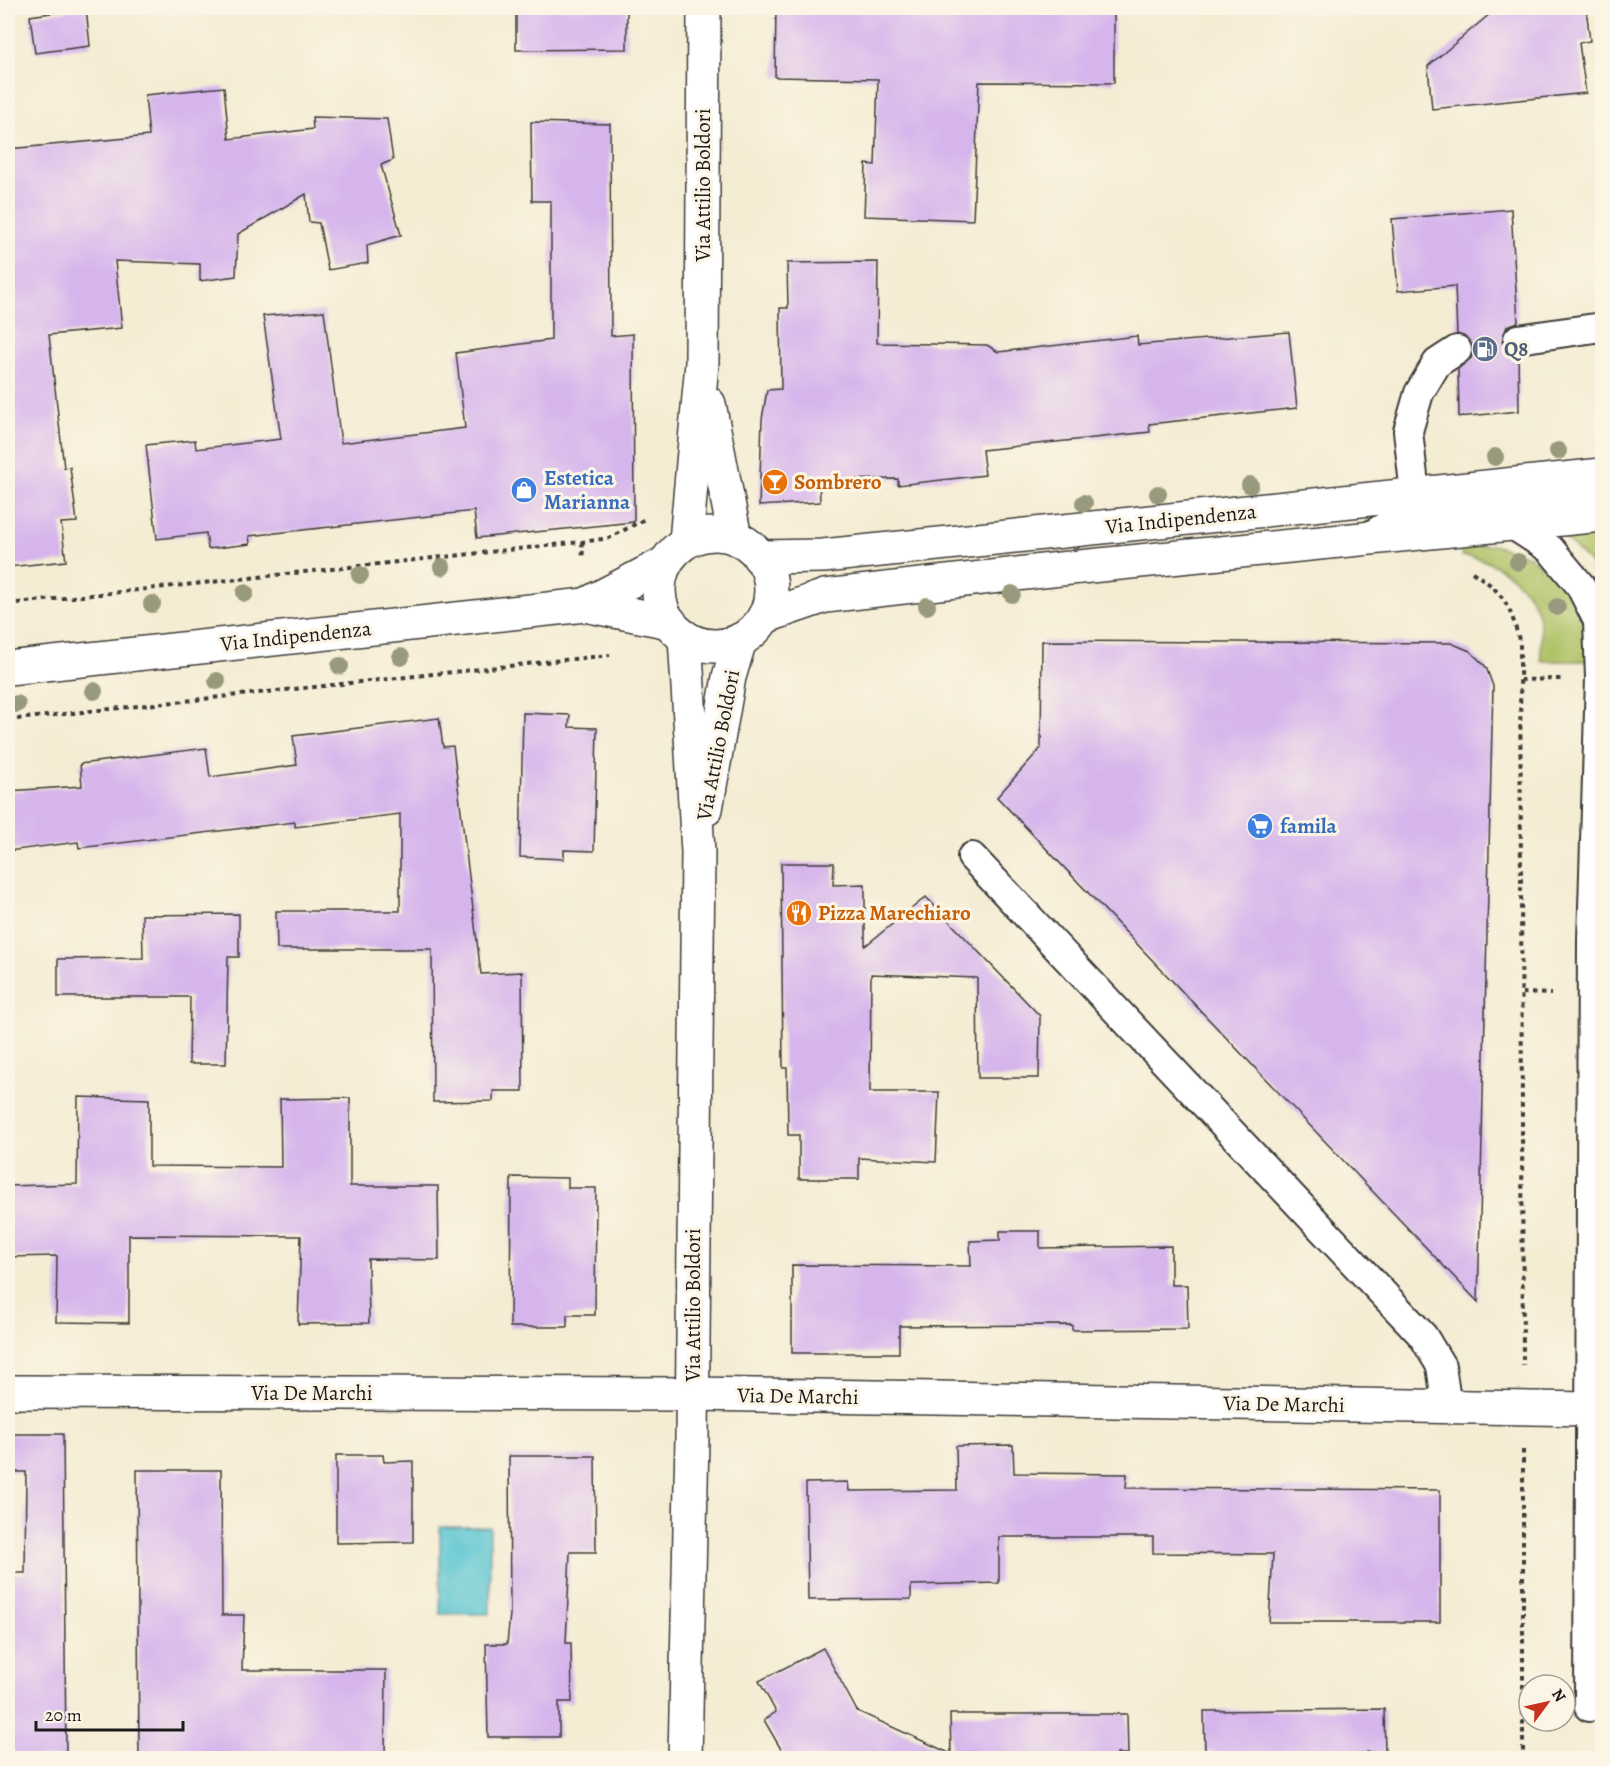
<svg xmlns="http://www.w3.org/2000/svg" width="1610" height="1766" font-family="Alegreya,serif">
	<style>
		.green { fill: #adc165; stroke: #646e40; stroke-width: 1.5 }
		.water { fill: #59c5d2; stroke: #3a7077; stroke-width: 1.5 }
		.building { fill: #d5b5ec }
		.lines { fill: none; stroke-linecap: round; stroke-linejoin: round }
		.service-casing { stroke: #3c3b37; stroke-width: 32 }
		.minor-casing { stroke: #3c3b37; stroke-width: 36 }
		.tertiary-casing { stroke: #3c3b37; stroke-width: 36 }
		.path { stroke: #3c3b37; stroke-width: 4; stroke-dasharray: 4.5 4.5; stroke-linecap: butt }
		.service { stroke: #fff; stroke-width: 28 }
		.minor { stroke: #fff; stroke-width: 33 }
		.tertiary { stroke: #fff; stroke-width: 33 }
		.tree { fill: #999a7d }
		.labels { text-anchor: middle; dominant-baseline: central; stroke-width: 6; stroke-linejoin: round; paint-order: stroke }
		.street-label { font-size: 21px; fill: #1c1c1c; stroke: #fcf5e5 }
		.service-label { font-size: 21px; font-weight: bold; fill: #4e5e75; stroke: #fcf5e5; text-anchor: start }
		.shop-label { font-size: 21px; font-weight: bold; fill: #366cbe; stroke: #fcf5e5; text-anchor: start }
		.food-label { font-size: 21px; font-weight: bold; fill: #c56008; stroke: #fcf5e5; text-anchor: start }
	</style>
	<rect width="100%" height="100%" fill="#fcf5e5"/>
	<filter id="ink" filterUnits="userSpaceOnUse"><feTurbulence type="fractalNoise" baseFrequency=".0167" numOctaves="2"/><feDisplacementMap in="SourceGraphic" scale="12" xChannelSelector="R" yChannelSelector="G"/><feConvolveMatrix kernelMatrix="1 2 1 2 8 2 1 2 1" color-interpolation-filters="sRGB"/></filter>
	<filter id="wash" filterUnits="userSpaceOnUse"><feTurbulence type="fractalNoise" baseFrequency=".008" numOctaves="4" result="noise"/><feDisplacementMap in="SourceGraphic" scale="24" xChannelSelector="R" yChannelSelector="G"/><feGaussianBlur stdDeviation="1.35" result="paint"/><feColorMatrix in="noise" values="0 0 0 0 0 0 0 0 0 0 0 0 0 0 0 0 0 1.4 0 .05"/><feComposite in="paint" operator="in"/></filter>
	<g filter="url(#wash)">
		<rect width="100%" height="100%" fill="#f4ecd3"/>
		<!-- green -->
		<g class="green">
			<path d="M 1602,530 L 1602,592 L 1589,562 L 1561,534 Z"/>
			<path d="M 1493,545 L 1529,556 L 1556,577 L 1582,610 L 1594,661 L 1541,661 C 1540,648 1542,632 1539,619 C 1532,585 1494,558 1462,556 L 1459,547 Z"/>
		</g>
		<!-- water -->
		<rect class="water" x="440" y="1527" width="50" height="87"/>
		<g id="blocks">
			<!-- building -->
			<g class="building">
				<path d="M 86,8 L 90,46 L 35,53 L 30,16 Z"/>
				<path d="M 516,8 L 627,8 L 627,49 L 516,50 Z"/>
				<path d="M 776,8 L 1114,8 L 1114,83 L 979,82 L 973,220 L 864,216 L 866,164 L 875,165 L 878,79 L 775,77 Z"/>
				<path d="M 1497,8 L 1586,8 L 1590,41 L 1579,43 L 1586,93 L 1432,109 L 1428,66 Z"/>
				<path d="M 224,87 L 229,139 L 313,129 L 312,117 L 387,119 L 393,160 L 381,165 L 401,235 L 367,245 L 368,263 L 328,270 L 319,223 L 309,222 L 306,194 L 238,234 L 236,276 L 200,281 L 200,264 L 115,261 L 122,328 L 49,335 L 64,468 L 70,467 L 77,522 L 61,523 L 66,561 L 8,567 L 8,149 L 149,136 L 145,95 Z"/>
				<path d="M 531,122 L 610,124 L 611,336 L 633,334 L 634,522 L 477,538 L 474,511 L 249,536 L 250,544 L 208,549 L 206,533 L 157,539 L 146,445 L 195,440 L 196,449 L 281,439 L 263,316 L 324,311 L 341,443 L 465,428 L 456,353 L 551,340 L 551,201 L 532,201 Z"/>
				<path d="M 1511,209 L 1518,322 L 1507,326 L 1502,341 L 1505,350 L 1518,355 L 1519,411 L 1459,417 L 1458,369 L 1471,358 L 1473,350 L 1470,341 L 1457,334 L 1455,286 L 1398,291 L 1392,219 Z"/>
				<path d="M 878,262 L 877,343 L 987,345 L 998,352 L 1137,336 L 1138,345 L 1289,332 L 1297,408 L 1149,424 L 1150,432 L 982,450 L 985,475 L 898,485 L 898,479 L 819,480 L 820,502 L 759,506 L 762,419 L 767,390 L 781,389 L 780,308 L 788,308 L 787,263 Z"/>
				<path d="M 1042,641 L 1451,643 L 1470,651 L 1486,667 L 1493,686 L 1478,1302 L 997,797 L 1041,748 Z"/>
				<path d="M 523,713 L 570,715 L 569,727 L 597,728 L 594,851 L 564,850 L 564,859 L 520,857 Z"/>
				<path d="M 439,718 L 443,747 L 453,746 L 481,974 L 522,972 L 523,1091 L 493,1091 L 493,1101 L 433,1102 L 432,949 L 277,949 L 276,911 L 400,911 L 400,814 L 295,827 L 295,822 L 79,848 L 78,842 L 8,851 L 8,791 L 82,786 L 80,764 L 206,748 L 210,777 L 297,765 L 293,736 Z"/>
				<path d="M 781,863 L 834,863 L 833,885 L 865,884 L 865,946 L 926,897 L 1040,1016 L 1039,1078 L 978,1078 L 977,978 L 871,974 L 870,1092 L 939,1092 L 936,1162 L 859,1158 L 859,1179 L 799,1179 L 799,1135 L 788,1135 L 787,1068 L 783,1068 Z"/>
				<path d="M 239,914 L 239,957 L 228,957 L 226,1064 L 189,1064 L 190,997 L 58,997 L 58,959 L 143,958 L 142,915 Z"/>
				<path d="M 78,1097 L 149,1099 L 149,1166 L 281,1167 L 280,1099 L 350,1098 L 350,1186 L 438,1186 L 439,1260 L 368,1259 L 369,1323 L 298,1324 L 301,1236 L 129,1235 L 129,1323 L 56,1322 L 57,1256 L 8,1257 L 8,1186 L 77,1184 Z"/>
				<path d="M 511,1177 L 568,1178 L 568,1188 L 596,1188 L 595,1315 L 567,1315 L 567,1327 L 510,1327 Z"/>
				<path d="M 1000,1231 L 1040,1231 L 1040,1248 L 1171,1246 L 1171,1285 L 1187,1285 L 1188,1329 L 1072,1330 L 1072,1325 L 899,1326 L 899,1353 L 792,1353 L 792,1265 L 971,1266 L 970,1241 L 1000,1240 Z"/>
				<path d="M 8,1434 L 63,1434 L 66,1757 L 8,1757 L 8,1573 L 25,1573 L 26,1472 L 8,1472 Z"/>
				<path d="M 1013,1445 L 1014,1473 L 1127,1474 L 1126,1488 L 1440,1490 L 1440,1622 L 1269,1622 L 1273,1554 L 1153,1553 L 1153,1537 L 999,1537 L 999,1583 L 911,1585 L 911,1599 L 808,1600 L 806,1483 L 848,1482 L 849,1491 L 957,1490 L 956,1446 Z"/>
				<path d="M 336,1455 L 383,1455 L 384,1462 L 413,1461 L 413,1542 L 336,1543 Z"/>
				<path d="M 509,1456 L 595,1456 L 596,1552 L 570,1552 L 566,1643 L 571,1643 L 572,1702 L 559,1702 L 559,1737 L 488,1737 L 486,1644 L 507,1644 L 510,1614 Z"/>
				<path d="M 137,1470 L 221,1470 L 222,1615 L 244,1615 L 242,1670 L 386,1670 L 385,1758 L 139,1758 Z"/>
				<path d="M 823,1648 L 857,1711 L 960,1758 L 786,1758 L 764,1720 L 776,1712 L 759,1681 Z"/>
				<path d="M 1384,1709 L 1385,1752 L 1367,1752 L 1368,1758 L 1215,1758 L 1215,1752 L 1205,1752 L 1204,1711 Z"/>
				<path d="M 950,1714 L 1127,1714 L 1128,1754 L 1117,1754 L 1117,1758 L 960,1758 L 960,1754 L 951,1754 Z"/>
			</g>
		</g>
	</g>
	<g filter="url(#ink)">
		<use href="#blocks" fill-opacity="0" stroke="#3c3b37" stroke-width="1.5"/>
		<g class="lines">
			<defs>
				<g id="service">
					<path d="M 1518,339 L 1602,327"/>
					<path d="M 1423,514 L 1415,494 L 1408,431 L 1419,393 L 1437,363 L 1457,350"/>
					<path d="M 1513,525 L 1550,549 L 1580,585 L 1598,621 L 1600,678 L 1592,940 L 1589,1707"/>
					<path d="M 1365,539 L 1401,517 L 1602,494"/>
					<path d="M 972,857 L 1423,1336 L 1441,1366 L 1447,1407"/>
				</g>
				<g id="minor">
					<path d="M 709,404 L 735,538"/>
					<path d="M 686,541 L 702,363 L 704,8"/>
					<path d="M 706,809 L 729,677 L 740,640"/>
					<path d="M 8,1392 L 693,1394 L 1589,1409"/>
					<path d="M 685,1758 L 692,1439 L 698,852 L 685,637"/>
				</g>
				<g id="tertiary">
					<circle cx="715" cy="590" r="56"/>
					<path d="M 759,557 L 823,556 L 1602,475"/>
					<path d="M 585,605 L 665,563"/>
					<path d="M 764,617 L 825,596 L 1060,569 L 1602,515"/>
					<path d="M 8,668 L 585,605 L 670,622"/>
				</g>
			</defs>
			<!-- service casing -->
			<use href="#service" class="service-casing"/>
			<!-- minor casing -->
			<use href="#minor" class="minor-casing"/>
			<!-- tertiary casing -->
			<use href="#tertiary" class="tertiary-casing"/>
			<!-- path -->
			<g class="path">
				<path d="M 582,542 L 583,559"/>
				<path d="M 1472,572 C 1505,592 1511,608 1520,644 L 1523,1365"/>
				<path d="M 8,604 L 582,542 L 609,538 L 645,519"/>
				<path d="M 1520,680 L 1561,679"/>
				<path d="M 8,720 L 610,655"/>
				<path d="M 1522,993 L 1551,994"/>
				<path d="M 1523,1450 L 1523,1758"/>
			</g>
			<!-- service -->
			<use href="#service" class="service"/>
			<!-- minor -->
			<use href="#minor" class="minor"/>
			<!-- tertiary -->
			<use href="#tertiary" class="tertiary"/>
		</g>
		<!-- trees -->
		<g class="tree">
			<circle cx="1558" cy="451" r="9"/>
			<circle cx="1495" cy="457" r="9"/>
			<circle cx="1250" cy="485" r="9"/>
			<circle cx="1158" cy="494" r="9"/>
			<circle cx="1084" cy="503" r="9"/>
			<circle cx="1518" cy="562" r="9"/>
			<circle cx="442" cy="567" r="9"/>
			<circle cx="360" cy="575" r="9"/>
			<circle cx="245" cy="593" r="9"/>
			<circle cx="1012" cy="594" r="9"/>
			<circle cx="152" cy="604" r="9"/>
			<circle cx="927" cy="606" r="9"/>
			<circle cx="1557" cy="607" r="9"/>
			<circle cx="401" cy="657" r="9"/>
			<circle cx="340" cy="666" r="9"/>
			<circle cx="217" cy="681" r="9"/>
			<circle cx="94" cy="691" r="9"/>
			<circle cx="17" cy="704" r="9"/>
		</g>
	</g>
	<!-- icons -->
	<defs>
		<symbol id="fuel-disc" viewBox="-11 -11 22 22"><circle r="9.5" fill="#5c6f8a" stroke="#fcf5e5"/><path d="M-5.5-6h7V0h2V4h1.3V-2.5L3-4.5l.8-.8L6-3V5H2.5V1h-1V6h-7ZM-4.2-4.7v3.2H.2V-4.7Z" fill="#fff"/></symbol>
		<symbol id="bar-disc" viewBox="-11 -11 22 22"><circle r="9.5" fill="#e8710a" stroke="#fcf5e5"/><path d="M-6-5H6L.8 .8V4.5H3.5V6h-7V4.5H-.8V.8Z" fill="#fff"/></symbol>
		<symbol id="shop-disc" viewBox="-11 -11 22 22"><circle r="9.5" fill="#3f7fe0" stroke="#fcf5e5"/><path d="M-5-2.5h2.3a2.7 3.5 0 0 1 5.4 0H5L5.5 6h-11ZM-1.5-2.5h3a1.5 2.3 0 0 0-3 0Z" fill="#fff"/></symbol>
		<symbol id="supermarket-disc" viewBox="-11 -11 22 22"><circle r="9.5" fill="#3f7fe0" stroke="#fcf5e5"/><path d="M-6-5.5h2.5l.6 2H6L4.5 2H-2.5L-4.4-4H-6ZM-1.5 3.2a1.3 1.3 0 1 0 .1 0ZM3 3.2a1.3 1.3 0 1 0 .1 0Z" fill="#fff"/></symbol>
		<symbol id="restaurant-disc" viewBox="-11 -11 22 22"><circle r="9.5" fill="#e8710a" stroke="#fcf5e5"/><path d="M-5-6h1v4h1v-4h1v4h1v-4h1v5L-1.5 .5V6h-2V.5L-5-1ZM5-6V6H3V1.5H1.5Q1.5-4 5-6Z" fill="#fff"/></symbol>
	</defs>
	<g fill-rule="evenodd">
		<use href="#fuel-disc" x="1470" y="334" width="30" height="30"/>
		<use href="#bar-disc" x="760" y="467" width="30" height="30"/>
		<use href="#shop-disc" x="509" y="475" width="30" height="30"/>
		<use href="#supermarket-disc" x="1245" y="811" width="30" height="30"/>
		<use href="#restaurant-disc" x="784" y="898" width="30" height="30"/>
	</g>
	<g class="labels">
		<!-- street labels -->
		<g class="street-label">
			<text transform="translate(703 185) rotate(-90)">Via Attilio Boldori</text>
			<text transform="translate(1181 519) rotate(-6)">Via Indipendenza</text>
			<text transform="translate(296 636) rotate(-6)">Via Indipendenza</text>
			<text transform="translate(718 745) rotate(-79)">Via Attilio Boldori</text>
			<text transform="translate(693 1305) rotate(-90)">Via Attilio Boldori</text>
			<text x="312" y="1393">Via De Marchi</text>
			<text transform="translate(798 1396) rotate(1)">Via De Marchi</text>
			<text transform="translate(1284 1404) rotate(1)">Via De Marchi</text>
		</g>
		<!-- service labels -->
		<g class="service-label">
			<text x="1504" y="349">Q8</text>
		</g>
		<!-- shop labels -->
		<g class="shop-label">
			<text x="544" y="478">Estetica<tspan x="544" dy="24">Marianna</tspan></text>
			<text x="1280" y="826">famila</text>
		</g>
		<!-- food labels -->
		<g class="food-label">
			<text x="794" y="482">Sombrero</text>
			<text x="818" y="913">Pizza Marechiaro</text>
		</g>
	</g>
	<!-- margin -->
	<rect width="1610" height="1766" fill="none" stroke="#fcf5e5" stroke-width="30"/>
	<!-- north arrow -->
	<g transform="translate(1547 1703) rotate(57)"><circle r="28" fill="#fcf5e5" stroke="#a29e95" stroke-width="1.5"/>
	<path d="M0-4.5L10 22L0 15L-10 22Z" fill="#c8321e"/>
	<text y="-9" font-size="16" font-weight="bold" text-anchor="middle" fill="#1c1c1c">N</text>
	</g>
	<!-- scale -->
	<path d="M36 1721v9h147v-9" fill="none" stroke="#1c1c1c" stroke-width="3"/>
	<text x="45" y="1721" font-size="18" fill="#1c1c1c" stroke="#fcf5e5" stroke-width="4.5" paint-order="stroke">20 m</text>
</svg>
